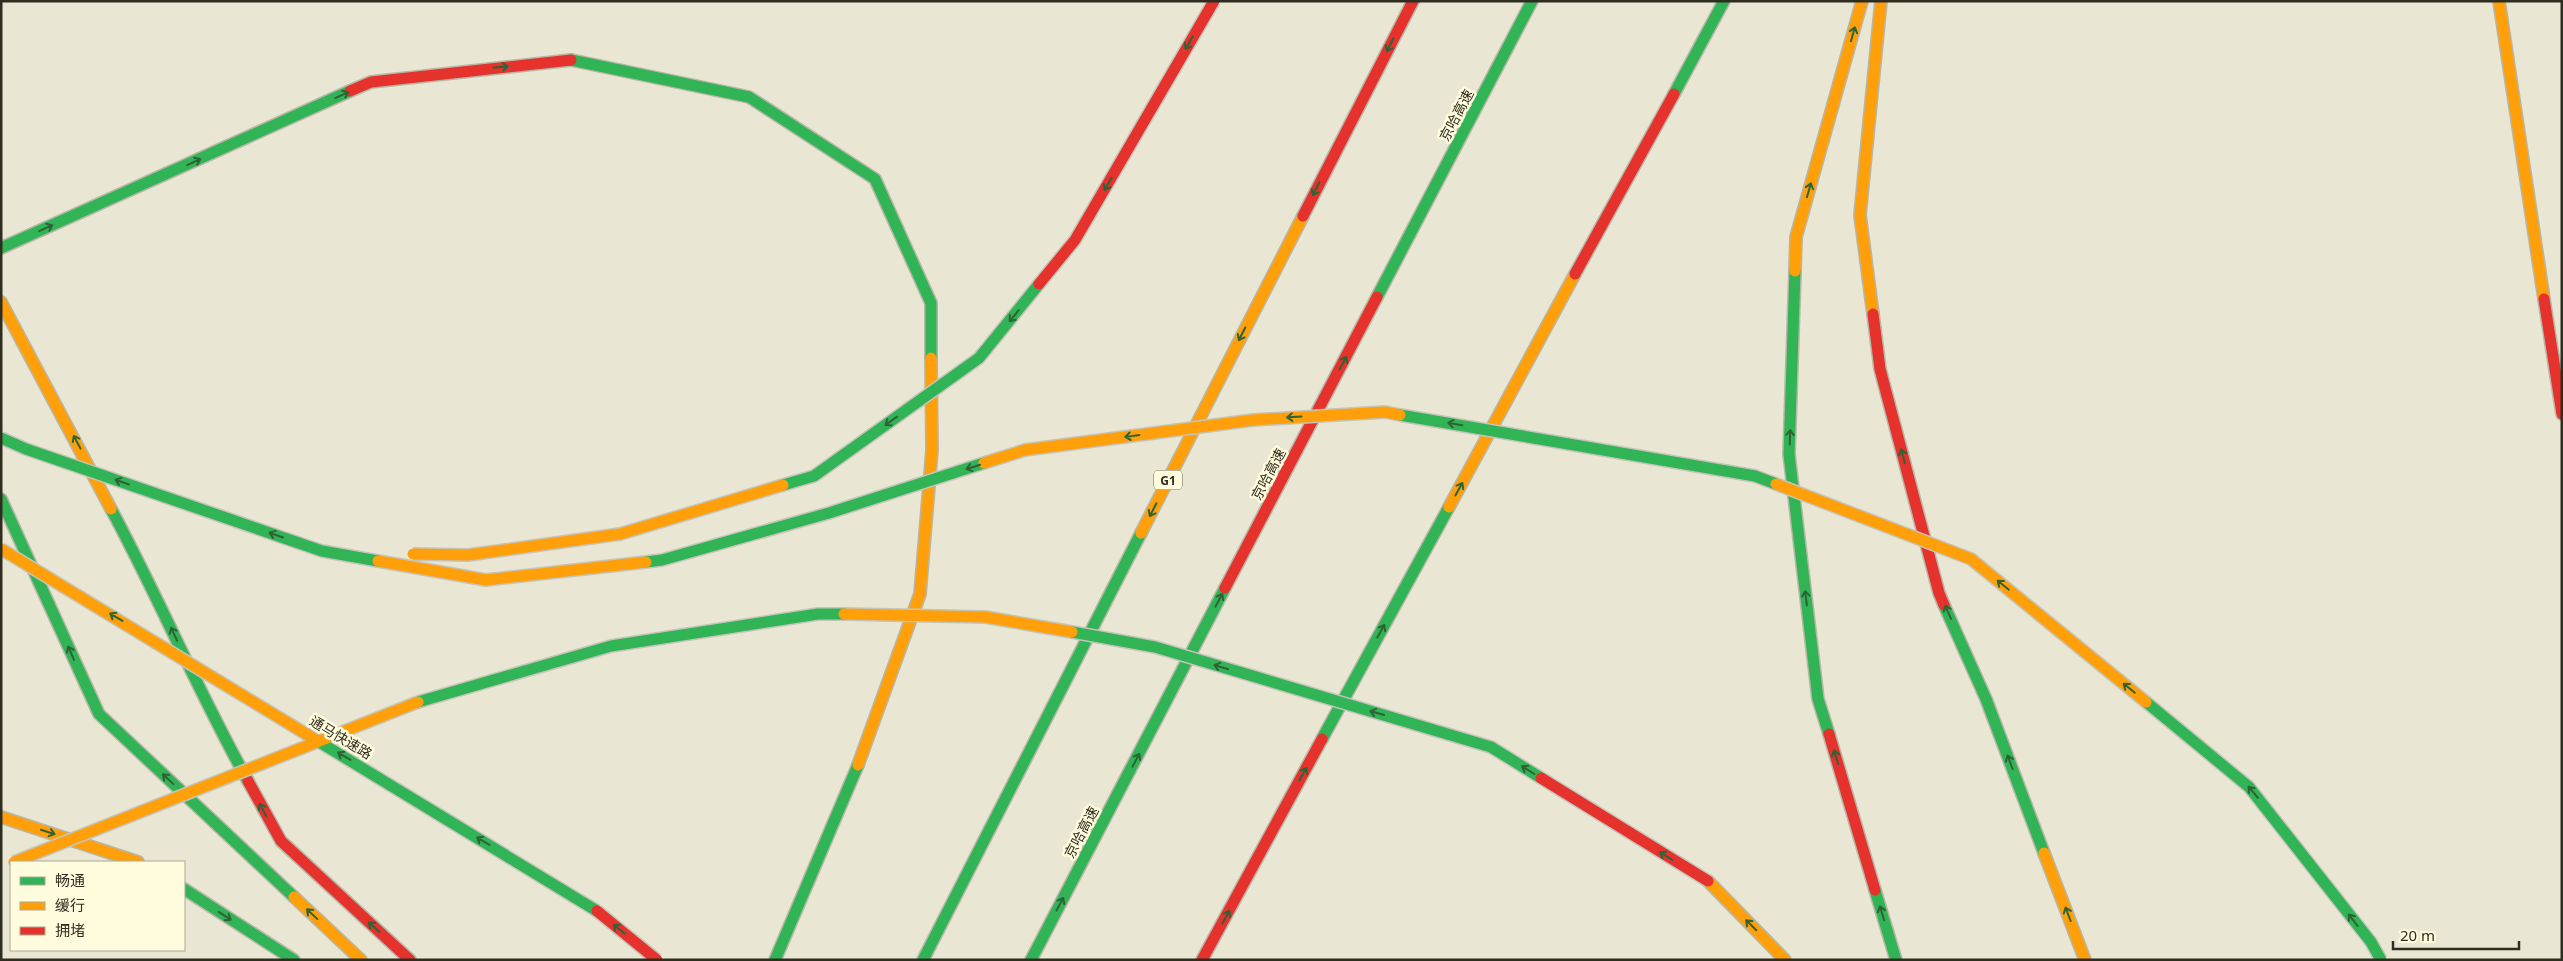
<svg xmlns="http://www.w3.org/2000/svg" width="2563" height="961" font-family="'Noto Sans','Noto Sans SC',sans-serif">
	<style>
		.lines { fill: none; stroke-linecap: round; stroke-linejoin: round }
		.fast-casing { stroke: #b8b7a7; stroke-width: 14 }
		.slow-casing { stroke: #b8b7a7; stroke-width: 14 }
		.jam-casing { stroke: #b8b7a7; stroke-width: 14 }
		.fast { stroke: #30b455; stroke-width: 11 }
		.slow { stroke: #ff9f0a; stroke-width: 11 }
		.jam { stroke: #e5322d; stroke-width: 11 }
		.fast-bridge-casing { stroke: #c5c4ba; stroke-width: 14; stroke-linecap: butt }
		.slow-bridge-casing { stroke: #c5c4ba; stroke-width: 14; stroke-linecap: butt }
		.jam-bridge-casing { stroke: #c5c4ba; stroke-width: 14; stroke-linecap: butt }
		.fast-bridge { stroke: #30b455; stroke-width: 11 }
		.slow-bridge { stroke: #ff9f0a; stroke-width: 11 }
		.jam-bridge { stroke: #e5322d; stroke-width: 11 }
		.oneway { stroke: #2f6335 }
		.labels { text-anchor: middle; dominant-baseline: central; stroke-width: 5; stroke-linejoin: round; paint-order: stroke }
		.shield { fill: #fffbdd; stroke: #6d6b58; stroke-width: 1 }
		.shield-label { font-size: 12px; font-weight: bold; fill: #2f2d1f }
		.street-label { font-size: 14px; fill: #2f2d1f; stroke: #fffbdd }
	</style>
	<rect width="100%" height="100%" fill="#e9e7d3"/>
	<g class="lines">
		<defs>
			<g id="fast">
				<path d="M 571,60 L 749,97 L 875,179 L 931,303 L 931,358"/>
				<path d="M 1674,94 L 1724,1"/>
				<path d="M 1,248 L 350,91"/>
				<path d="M 1795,271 L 1789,454 L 1818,699 L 1829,734"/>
				<path d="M 1377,297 L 1532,1"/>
				<path d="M 1,499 L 99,714 L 294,897"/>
				<path d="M 111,509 C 159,598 198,692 248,781"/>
				<path d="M 1944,605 L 1986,699 L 2044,853"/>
				<path d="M 1322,739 L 1449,507"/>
				<path d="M 184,889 L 294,960"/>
				<path d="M 1875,890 L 1896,960"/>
				<path d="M 775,960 L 858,765"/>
				<path d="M 923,960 L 1141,533"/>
				<path d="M 1031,960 L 1225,588"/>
			</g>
			<g id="slow">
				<path d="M 2499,1 L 2544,299"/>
				<path d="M 1795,271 L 1796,237 L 1862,1"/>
				<path d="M 1,302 L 111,509"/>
				<path d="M 1873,314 L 1860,215 L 1881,1"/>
				<path d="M 1449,507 L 1575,274"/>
				<path d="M 1141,533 L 1303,216"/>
				<path d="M 858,765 L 920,594 L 932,450 L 931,358"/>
				<path d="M 1,817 L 138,862"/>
				<path d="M 2044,853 L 2085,960"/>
				<path d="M 1708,881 L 1785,960"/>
				<path d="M 294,897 L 361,960"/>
			</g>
			<g id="jam">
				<path d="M 350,91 L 371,82 L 571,60"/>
				<path d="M 1303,216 L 1413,1"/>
				<path d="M 1575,274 L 1674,94"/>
				<path d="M 2544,299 L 2562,414"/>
				<path d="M 1873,314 L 1880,369 L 1939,593 L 1944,605"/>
				<path d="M 1225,588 L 1377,297"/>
				<path d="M 1829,734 L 1875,890"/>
				<path d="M 248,781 L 281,841 L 410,960"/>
				<path d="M 1202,960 L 1322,739"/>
			</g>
		</defs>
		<!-- fast casing -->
		<use href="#fast" class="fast-casing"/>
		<!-- slow casing -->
		<use href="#slow" class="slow-casing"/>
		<!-- jam casing -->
		<use href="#jam" class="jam-casing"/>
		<!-- fast -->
		<use href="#fast" class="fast"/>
		<!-- slow -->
		<use href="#slow" class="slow"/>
		<!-- jam -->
		<use href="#jam" class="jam"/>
		<defs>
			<g id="fast-bridge">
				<path d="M 1400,415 L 1755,476 L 1776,484"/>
				<path d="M 1,438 L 26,449 L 322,551 L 378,561"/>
				<path d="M 783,485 L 814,476 L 979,358 L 1039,284"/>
				<path d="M 646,562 L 662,560 L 829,513 L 984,463"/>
				<path d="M 1072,632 L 1155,647 L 1491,747 L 1541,778"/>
				<path d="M 418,702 L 611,646 L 818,614 L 844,614"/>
				<path d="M 2146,702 L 2249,787 L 2371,942 L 2381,960"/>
				<path d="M 316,740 L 597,911"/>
			</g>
			<g id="slow-bridge">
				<path d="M 984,463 L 1025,450 L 1253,420 L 1385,412 L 1400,415"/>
				<path d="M 1776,484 L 1971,559 L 2146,702"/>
				<path d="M 1,549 L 316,740"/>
				<path d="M 413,554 L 468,555 L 620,534 L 783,485"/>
				<path d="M 378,561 L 486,580 L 646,562"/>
				<path d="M 844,614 L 985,617 L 1072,632"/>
				<path d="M 14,862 L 418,702"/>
			</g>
			<g id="jam-bridge">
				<path d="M 1039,284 L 1075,240 L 1214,1"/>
				<path d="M 1541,778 L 1708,881"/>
				<path d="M 597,911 L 657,960"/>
			</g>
		</defs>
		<!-- fast-bridge casing -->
		<use href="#fast-bridge" class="fast-bridge-casing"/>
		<!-- slow-bridge casing -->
		<use href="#slow-bridge" class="slow-bridge-casing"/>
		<!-- jam-bridge casing -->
		<use href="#jam-bridge" class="jam-bridge-casing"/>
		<!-- fast-bridge -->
		<use href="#fast-bridge" class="fast-bridge"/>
		<!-- slow-bridge -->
		<use href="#slow-bridge" class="slow-bridge"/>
		<!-- jam-bridge -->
		<use href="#jam-bridge" class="jam-bridge"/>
	</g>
	<!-- one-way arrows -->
	<defs><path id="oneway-shaft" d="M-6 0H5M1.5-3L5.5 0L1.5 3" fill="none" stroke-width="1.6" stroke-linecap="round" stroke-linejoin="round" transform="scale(1.25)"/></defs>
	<g class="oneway">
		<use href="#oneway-shaft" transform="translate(1853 34) rotate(-74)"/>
		<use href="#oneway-shaft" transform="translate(1189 43) rotate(120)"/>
		<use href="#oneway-shaft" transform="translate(1390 45) rotate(117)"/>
		<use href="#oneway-shaft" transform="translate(501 67) rotate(-6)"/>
		<use href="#oneway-shaft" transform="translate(342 95) rotate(-24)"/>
		<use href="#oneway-shaft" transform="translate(194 162) rotate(-24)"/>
		<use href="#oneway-shaft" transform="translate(1108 184) rotate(120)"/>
		<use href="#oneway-shaft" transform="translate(1316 189) rotate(117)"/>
		<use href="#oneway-shaft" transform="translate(1809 190) rotate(-74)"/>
		<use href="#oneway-shaft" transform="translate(46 228) rotate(-24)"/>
		<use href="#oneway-shaft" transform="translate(1014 316) rotate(129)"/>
		<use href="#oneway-shaft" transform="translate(1242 334) rotate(117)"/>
		<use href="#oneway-shaft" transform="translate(1343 363) rotate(-62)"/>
		<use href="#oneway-shaft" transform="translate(1294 417) rotate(177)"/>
		<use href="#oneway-shaft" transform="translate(891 421) rotate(144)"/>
		<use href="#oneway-shaft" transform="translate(1455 424) rotate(-171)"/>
		<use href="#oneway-shaft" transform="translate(1132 436) rotate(172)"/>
		<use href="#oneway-shaft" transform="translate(1790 437) rotate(-88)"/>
		<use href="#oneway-shaft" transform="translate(77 442) rotate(-118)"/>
		<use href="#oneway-shaft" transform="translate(1903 456) rotate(-105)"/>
		<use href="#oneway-shaft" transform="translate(973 467) rotate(162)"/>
		<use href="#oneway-shaft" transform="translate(122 482) rotate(-161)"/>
		<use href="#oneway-shaft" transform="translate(1459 489) rotate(-61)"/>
		<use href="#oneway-shaft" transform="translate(1153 510) rotate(117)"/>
		<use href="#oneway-shaft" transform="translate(276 535) rotate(-161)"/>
		<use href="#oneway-shaft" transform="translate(2003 585) rotate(-141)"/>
		<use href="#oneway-shaft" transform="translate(1806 598) rotate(-97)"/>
		<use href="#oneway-shaft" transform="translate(1219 600) rotate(-62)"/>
		<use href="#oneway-shaft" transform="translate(1948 612) rotate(-114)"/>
		<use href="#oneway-shaft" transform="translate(116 617) rotate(-149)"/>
		<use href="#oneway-shaft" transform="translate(1381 631) rotate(-61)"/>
		<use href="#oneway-shaft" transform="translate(174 634) rotate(-115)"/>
		<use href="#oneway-shaft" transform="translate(71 653) rotate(-114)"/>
		<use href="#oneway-shaft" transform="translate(1221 667) rotate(-163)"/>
		<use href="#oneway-shaft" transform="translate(2129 688) rotate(-141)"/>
		<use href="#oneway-shaft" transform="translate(1377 713) rotate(-164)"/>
		<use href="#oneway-shaft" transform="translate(344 756) rotate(-149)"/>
		<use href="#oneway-shaft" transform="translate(1836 757) rotate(-107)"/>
		<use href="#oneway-shaft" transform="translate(1136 760) rotate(-62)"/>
		<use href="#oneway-shaft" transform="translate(2010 762) rotate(-111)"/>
		<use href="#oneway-shaft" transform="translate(1528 770) rotate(-148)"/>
		<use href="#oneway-shaft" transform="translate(1303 774) rotate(-61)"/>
		<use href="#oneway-shaft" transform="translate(168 779) rotate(-137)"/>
		<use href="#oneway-shaft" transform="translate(2253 792) rotate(-130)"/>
		<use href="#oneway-shaft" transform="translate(263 810) rotate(-119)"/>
		<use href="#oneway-shaft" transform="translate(48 832) rotate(18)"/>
		<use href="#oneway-shaft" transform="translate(483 841) rotate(-149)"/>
		<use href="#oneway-shaft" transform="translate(1666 856) rotate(-148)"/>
		<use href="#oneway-shaft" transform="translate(1060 904) rotate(-62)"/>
		<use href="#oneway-shaft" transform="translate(1882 913) rotate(-107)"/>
		<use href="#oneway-shaft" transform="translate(312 914) rotate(-137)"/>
		<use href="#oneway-shaft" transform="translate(2068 914) rotate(-111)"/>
		<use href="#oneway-shaft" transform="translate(225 916) rotate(33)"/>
		<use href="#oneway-shaft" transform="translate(1226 917) rotate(-61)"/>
		<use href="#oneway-shaft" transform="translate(2353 920) rotate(-128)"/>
		<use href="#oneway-shaft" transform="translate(1751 925) rotate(-135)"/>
		<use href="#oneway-shaft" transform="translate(374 927) rotate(-138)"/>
		<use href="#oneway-shaft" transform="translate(619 929) rotate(-141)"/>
	</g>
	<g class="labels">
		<!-- shield labels -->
		<rect class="shield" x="1154" y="470.5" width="28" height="19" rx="4"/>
		<g class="shield-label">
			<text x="1168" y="480">G1</text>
		</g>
		<!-- street labels -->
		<g class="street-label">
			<text transform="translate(1456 115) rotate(-62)">京哈高速</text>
			<text transform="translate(1268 474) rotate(-62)">京哈高速</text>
			<text transform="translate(341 737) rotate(31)">通马快速路</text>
			<text transform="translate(1081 832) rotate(-62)">京哈高速</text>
		</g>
	</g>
	<!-- border -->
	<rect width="2563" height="961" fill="none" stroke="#2f2d1f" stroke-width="5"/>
	<!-- legend -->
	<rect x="10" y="861" width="175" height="90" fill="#fffbdd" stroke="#aca991"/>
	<rect x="20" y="877" width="25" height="8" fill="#30b455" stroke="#aca991"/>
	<text x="55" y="886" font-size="15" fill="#2f2d1f">畅通</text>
	<rect x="20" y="902" width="25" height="8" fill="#ff9f0a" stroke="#aca991"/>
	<text x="55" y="911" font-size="15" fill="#2f2d1f">缓行</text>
	<rect x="20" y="927" width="25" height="8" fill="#e5322d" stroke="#aca991"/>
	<text x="55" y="936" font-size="15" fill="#2f2d1f">拥堵</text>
	<!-- scale -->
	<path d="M2393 941v8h126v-8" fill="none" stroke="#2f2d1f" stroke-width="2.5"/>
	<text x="2400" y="941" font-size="15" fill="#2f2d1f" stroke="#fffbdd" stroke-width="4" paint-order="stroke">20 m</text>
</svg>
